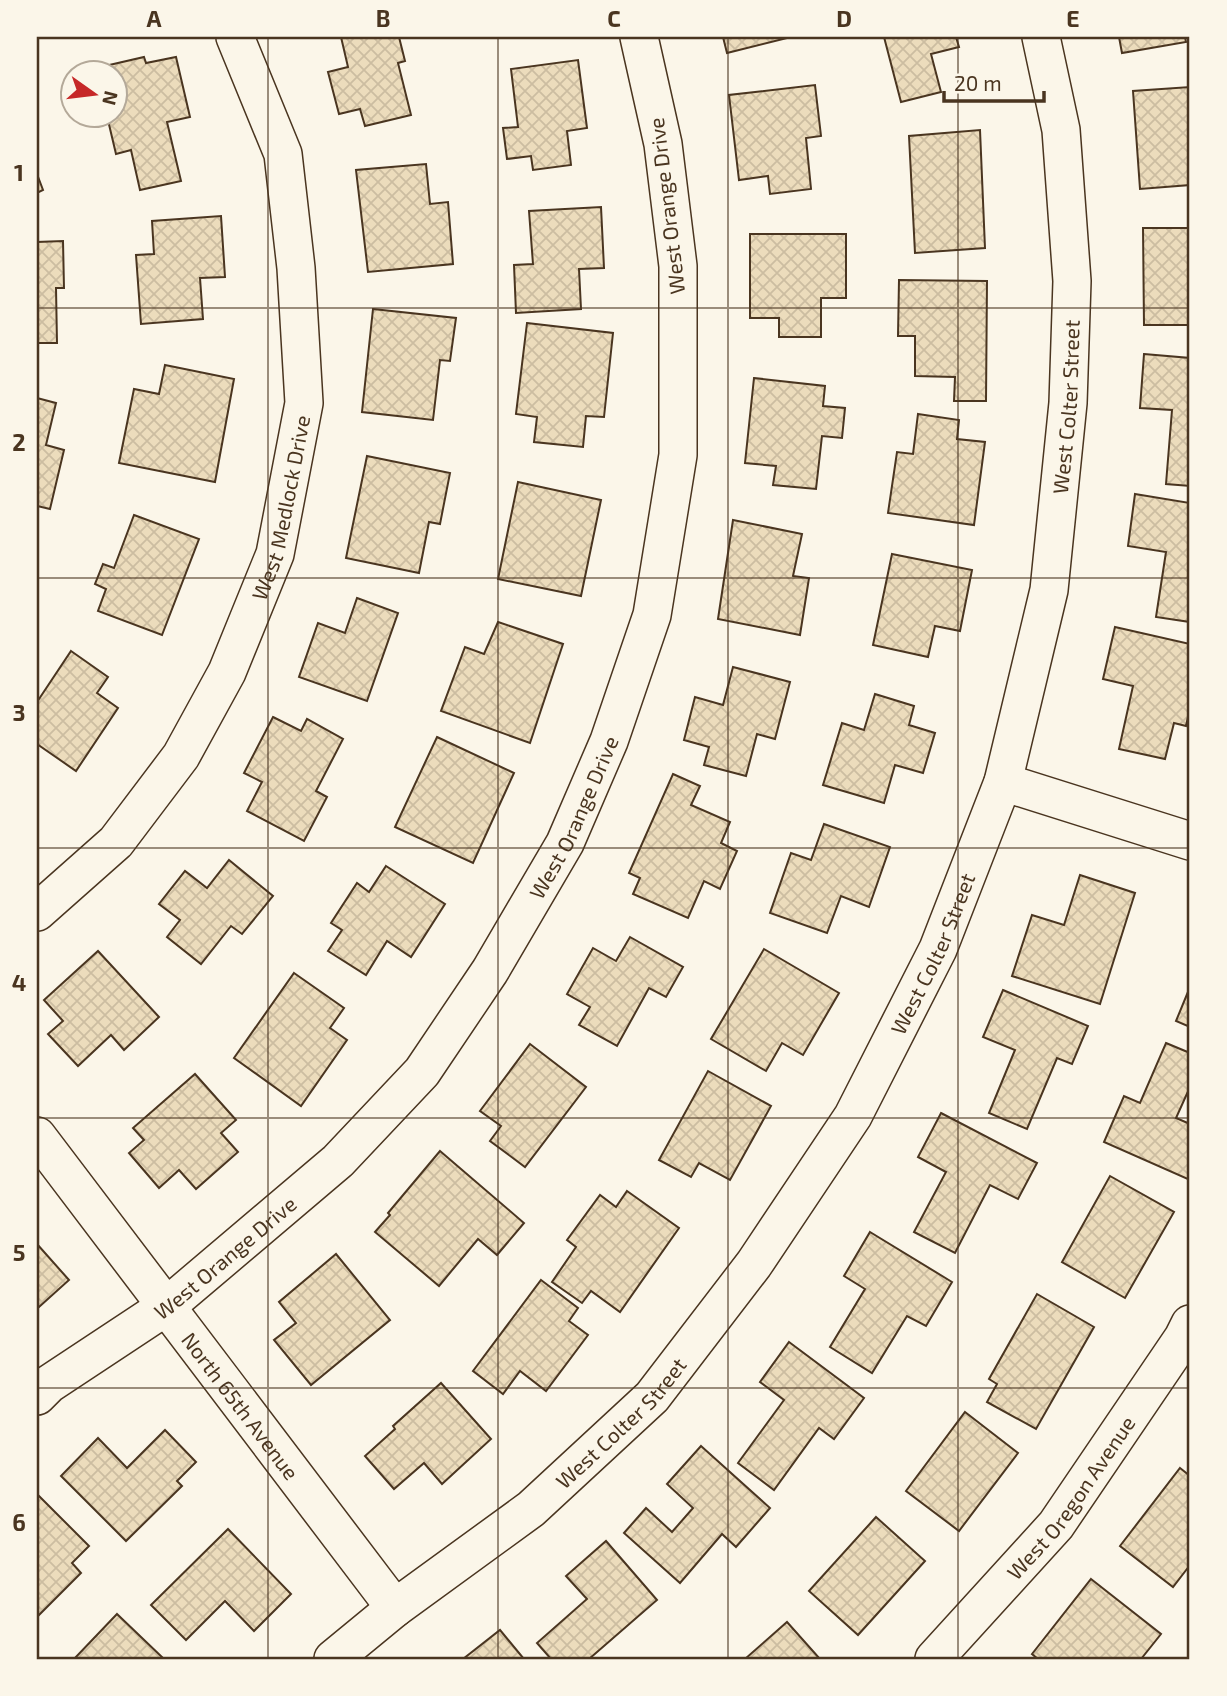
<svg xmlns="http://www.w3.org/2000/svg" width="1227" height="1696" font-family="'Exo 2',sans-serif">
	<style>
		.building { fill: url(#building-cross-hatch); stroke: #4a3520; stroke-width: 2 }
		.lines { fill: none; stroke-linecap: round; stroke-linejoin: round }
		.minor-casing { stroke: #4a3520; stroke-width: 40 }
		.minor { stroke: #fbf6e9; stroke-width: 37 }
		.grid { fill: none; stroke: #4a3520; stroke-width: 2; stroke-opacity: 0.55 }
		.labels { text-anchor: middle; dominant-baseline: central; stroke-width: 5; stroke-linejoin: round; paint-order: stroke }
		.street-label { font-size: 21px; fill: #4a3520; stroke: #fbf6e9 }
		.neatline { fill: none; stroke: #4a3520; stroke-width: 2.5 }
		.grid-label { font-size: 23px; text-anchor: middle; font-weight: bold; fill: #4a3520 }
	</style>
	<defs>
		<pattern id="building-cross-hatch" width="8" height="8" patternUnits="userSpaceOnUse" patternTransform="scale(1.75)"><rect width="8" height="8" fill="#ecdcbc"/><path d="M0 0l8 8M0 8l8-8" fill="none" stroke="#ccbda1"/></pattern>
	</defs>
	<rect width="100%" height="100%" fill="#fbf6e9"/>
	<!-- building -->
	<g class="building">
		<path d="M 341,37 L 399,37 L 405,61 L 398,63 L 411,115 L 365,126 L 360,109 L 339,114 L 328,72 L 348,67 Z"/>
		<path d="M 723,37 L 791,37 L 727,53 Z"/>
		<path d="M 884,37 L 956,37 L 959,47 L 931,54 L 941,92 L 901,102 Z"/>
		<path d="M 1119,37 L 1185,37 L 1186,42 L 1122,53 Z"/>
		<path d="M 144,57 L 146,63 L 176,57 L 190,117 L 167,122 L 181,181 L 140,190 L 131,150 L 116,154 L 107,116 L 116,116 L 116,74 L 79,72 Z"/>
		<path d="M 578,60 L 587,128 L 567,131 L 571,165 L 533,170 L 531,156 L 507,159 L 503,128 L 518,127 L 511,69 Z"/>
		<path d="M 815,85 L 821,136 L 806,138 L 811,189 L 770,194 L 768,176 L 739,180 L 729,95 Z"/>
		<path d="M 1190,87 L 1190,185 L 1140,189 L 1133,91 Z"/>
		<path d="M 980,130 L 985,248 L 915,253 L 909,136 Z"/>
		<path d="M 426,164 L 430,204 L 448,202 L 453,264 L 368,272 L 356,170 Z"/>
		<path d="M 37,174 L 43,190 L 37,193 Z"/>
		<path d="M 601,207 L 604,268 L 579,269 L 581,309 L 516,313 L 514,265 L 533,264 L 529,211 Z"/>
		<path d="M 221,216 L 225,277 L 200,278 L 203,319 L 141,324 L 136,255 L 154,254 L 152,221 Z"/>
		<path d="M 1143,228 L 1190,228 L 1190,325 L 1144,325 Z"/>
		<path d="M 750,234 L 846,234 L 846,298 L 821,298 L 821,337 L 779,337 L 779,318 L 750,318 Z"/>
		<path d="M 63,241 L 64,288 L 56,288 L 57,343 L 37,343 L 37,242 Z"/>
		<path d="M 899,280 L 987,281 L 986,401 L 954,401 L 955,377 L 915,376 L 915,336 L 898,336 Z"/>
		<path d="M 373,309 L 456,318 L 450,361 L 440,360 L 433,420 L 362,412 Z"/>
		<path d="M 527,323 L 613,333 L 604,417 L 586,416 L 583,447 L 534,442 L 537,417 L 516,414 Z"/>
		<path d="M 1144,354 L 1190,358 L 1190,486 L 1166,484 L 1172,410 L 1140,408 Z"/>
		<path d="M 165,365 L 234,379 L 215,482 L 119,463 L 134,389 L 159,394 Z"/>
		<path d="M 754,378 L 825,386 L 823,406 L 845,408 L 842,438 L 822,436 L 816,489 L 773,485 L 776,466 L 745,463 Z"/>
		<path d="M 37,398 L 56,403 L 46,445 L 64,450 L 50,509 L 37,506 Z"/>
		<path d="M 918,414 L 959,420 L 957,439 L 985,442 L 974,525 L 888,513 L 897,452 L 913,454 Z"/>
		<path d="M 367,456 L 450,473 L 440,524 L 429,522 L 419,573 L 346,558 Z"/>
		<path d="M 518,482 L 601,500 L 581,596 L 498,579 Z"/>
		<path d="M 1135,494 L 1190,503 L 1190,622 L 1156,617 L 1166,552 L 1128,546 Z"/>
		<path d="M 134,515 L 199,539 L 162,635 L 98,611 L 106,589 L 95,584 L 103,564 L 114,568 Z"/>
		<path d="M 733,520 L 802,534 L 793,576 L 809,578 L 800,635 L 718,619 Z"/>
		<path d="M 892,554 L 972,570 L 960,631 L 935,626 L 928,657 L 873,645 Z"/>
		<path d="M 357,598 L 398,613 L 367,701 L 299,677 L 318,623 L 345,633 Z"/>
		<path d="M 498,622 L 563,644 L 530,743 L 441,711 L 465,647 L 484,654 Z"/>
		<path d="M 1115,627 L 1190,644 L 1190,708 L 1186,726 L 1174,723 L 1165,759 L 1119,749 L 1133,686 L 1103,679 Z"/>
		<path d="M 71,651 L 108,677 L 97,693 L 118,708 L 76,771 L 37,744 L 37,702 Z"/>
		<path d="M 733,667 L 790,682 L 775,739 L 757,734 L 746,776 L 704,765 L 709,747 L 684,740 L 695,697 L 723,705 Z"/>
		<path d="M 875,694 L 914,706 L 909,725 L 935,733 L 923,773 L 895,765 L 884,803 L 823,785 L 842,723 L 864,730 Z"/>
		<path d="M 273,717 L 301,731 L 307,719 L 343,739 L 316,791 L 327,797 L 304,841 L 247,811 L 262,782 L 244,773 Z"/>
		<path d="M 437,737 L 514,773 L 473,863 L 395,827 Z"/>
		<path d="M 673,774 L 700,786 L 691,805 L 730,822 L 721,843 L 737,851 L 720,889 L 704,881 L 688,918 L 633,894 L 640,878 L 629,873 Z"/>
		<path d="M 824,824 L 890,847 L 869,907 L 841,896 L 827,933 L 770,913 L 791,853 L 811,860 Z"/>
		<path d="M 229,860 L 273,896 L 242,934 L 231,926 L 201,964 L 167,937 L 180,920 L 159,904 L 185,871 L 207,888 Z"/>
		<path d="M 386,866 L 445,904 L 411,957 L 387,941 L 366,975 L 328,951 L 342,930 L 331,923 L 357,883 L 369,892 Z"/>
		<path d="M 1080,875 L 1135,893 L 1100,1004 L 1012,976 L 1032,915 L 1064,925 Z"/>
		<path d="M 630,937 L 683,967 L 666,997 L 649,988 L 617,1046 L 579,1025 L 590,1007 L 567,994 L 593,948 L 616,961 Z"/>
		<path d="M 764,949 L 839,993 L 803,1055 L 782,1043 L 766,1071 L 711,1039 Z"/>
		<path d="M 98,951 L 159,1017 L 124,1050 L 111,1035 L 78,1066 L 48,1034 L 63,1021 L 44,1000 Z"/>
		<path d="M 294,973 L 344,1008 L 330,1028 L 347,1040 L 301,1106 L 234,1058 Z"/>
		<path d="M 1190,987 L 1190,1027 L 1176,1021 Z"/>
		<path d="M 1003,990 L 1088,1026 L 1072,1064 L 1057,1058 L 1027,1129 L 989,1113 L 1015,1050 L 983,1037 Z"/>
		<path d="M 1166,1043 L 1190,1053 L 1190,1087 L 1176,1118 L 1190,1124 L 1190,1180 L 1104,1142 L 1124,1096 L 1140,1103 Z"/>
		<path d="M 530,1044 L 586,1087 L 525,1167 L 490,1141 L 501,1126 L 480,1111 Z"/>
		<path d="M 708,1071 L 771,1106 L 730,1180 L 699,1163 L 691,1177 L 659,1160 Z"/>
		<path d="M 195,1074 L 236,1120 L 221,1133 L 238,1152 L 196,1189 L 179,1170 L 159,1188 L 129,1153 L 144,1140 L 133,1128 Z"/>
		<path d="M 941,1113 L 1037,1163 L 1018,1199 L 990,1185 L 955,1253 L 914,1232 L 946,1172 L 918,1157 Z"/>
		<path d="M 440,1151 L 524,1223 L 497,1255 L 478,1239 L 439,1286 L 375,1232 L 390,1215 L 388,1213 Z"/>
		<path d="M 1110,1176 L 1174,1212 L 1125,1298 L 1062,1262 Z"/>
		<path d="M 627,1191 L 679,1228 L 620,1312 L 591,1291 L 582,1303 L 552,1282 L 576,1247 L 567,1240 L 600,1195 L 616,1207 Z"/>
		<path d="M 870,1232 L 952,1282 L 926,1326 L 907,1316 L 872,1373 L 830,1347 L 865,1289 L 844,1276 Z"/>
		<path d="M 37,1244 L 69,1280 L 39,1307 L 37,1304 Z"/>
		<path d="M 336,1254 L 390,1320 L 311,1385 L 274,1340 L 296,1323 L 279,1302 Z"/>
		<path d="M 541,1280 L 578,1308 L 569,1321 L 588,1335 L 546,1391 L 520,1371 L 503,1394 L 473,1371 Z"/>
		<path d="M 1037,1294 L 1094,1327 L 1036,1429 L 987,1402 L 997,1384 L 989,1379 Z"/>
		<path d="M 789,1342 L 864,1398 L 834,1439 L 819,1428 L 774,1490 L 738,1463 L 784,1400 L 760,1382 Z"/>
		<path d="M 441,1383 L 491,1439 L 442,1484 L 424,1463 L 394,1489 L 365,1456 L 395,1429 L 393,1426 Z"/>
		<path d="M 965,1412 L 1018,1453 L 959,1531 L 906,1491 Z"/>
		<path d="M 165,1430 L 196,1462 L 177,1481 L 182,1486 L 126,1541 L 61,1476 L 98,1438 L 127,1468 Z"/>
		<path d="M 701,1446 L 770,1508 L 736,1547 L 722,1534 L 680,1583 L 624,1533 L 646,1508 L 672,1532 L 693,1508 L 667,1484 Z"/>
		<path d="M 1180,1468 L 1190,1476 L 1190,1565 L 1173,1587 L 1120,1546 Z"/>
		<path d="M 38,1495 L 89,1546 L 72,1563 L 81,1573 L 37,1617 Z"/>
		<path d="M 876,1517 L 925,1561 L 858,1635 L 809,1591 Z"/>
		<path d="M 228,1529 L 291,1594 L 254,1631 L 225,1601 L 186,1640 L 151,1605 Z"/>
		<path d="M 606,1541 L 657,1600 L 589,1659 L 551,1659 L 537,1643 L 587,1599 L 566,1576 Z"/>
		<path d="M 1091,1579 L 1161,1634 L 1141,1659 L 1038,1659 L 1032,1654 Z"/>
		<path d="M 117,1614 L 164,1659 L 74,1659 Z"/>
		<path d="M 787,1622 L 820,1659 L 745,1659 Z"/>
		<path d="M 500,1630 L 524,1659 L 463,1659 Z"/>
	</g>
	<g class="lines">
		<defs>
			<g id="minor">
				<path d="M 1003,782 L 1190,841"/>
				<path id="s1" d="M 37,912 L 116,842 L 181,756 L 227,672 L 275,554 L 304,403 L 296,268 L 283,154 L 235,37"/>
				<path id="s2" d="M 37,1136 L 395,1608"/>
				<path id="s3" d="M 37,1396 L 49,1384 L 167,1306 L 338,1161 L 422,1072 L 490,971 L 565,843 L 609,741 L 652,615 L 678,455 L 678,266 L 663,144 L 639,37"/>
				<path id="s4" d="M 333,1659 L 395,1608 L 531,1509 L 652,1397 L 754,1264 L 853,1116 L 938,949 L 1003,782 L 1049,590 L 1068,403 L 1072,281 L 1061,130 L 1041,37"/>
				<path id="s5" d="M 934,1659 L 1056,1525 L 1183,1338 L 1190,1324"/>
			</g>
		</defs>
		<!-- minor casing -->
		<use href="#minor" class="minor-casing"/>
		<!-- minor -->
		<use href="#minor" class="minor"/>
	</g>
	<!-- grid -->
	<path class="grid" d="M 268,37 L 268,1659M 498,37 L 498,1659M 728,37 L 728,1659M 958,37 L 958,1659M 37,308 L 1190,308M 37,578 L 1190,578M 37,848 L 1190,848M 37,1118 L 1190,1118M 37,1388 L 1190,1388"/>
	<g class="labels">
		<!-- street labels -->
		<g class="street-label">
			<text transform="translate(666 206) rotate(-97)">West Orange Drive</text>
			<text stroke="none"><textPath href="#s4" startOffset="1507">West Colter Street</textPath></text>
			<text stroke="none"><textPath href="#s1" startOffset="483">West Medlock Drive</textPath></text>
			<text stroke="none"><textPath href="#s3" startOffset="802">West Orange Drive</textPath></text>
			<text stroke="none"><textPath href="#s4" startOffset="940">West Colter Street</textPath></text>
			<text stroke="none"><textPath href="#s3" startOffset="234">West Orange Drive</textPath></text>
			<text stroke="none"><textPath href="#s2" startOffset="338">North 65th Avenue</textPath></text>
			<text stroke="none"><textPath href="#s4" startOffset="373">West Colter Street</textPath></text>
			<text stroke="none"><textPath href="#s5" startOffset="212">West Oregon Avenue</textPath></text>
		</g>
	</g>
	<!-- border -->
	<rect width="1227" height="1696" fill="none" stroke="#fbf6e9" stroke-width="77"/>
	<!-- north arrow -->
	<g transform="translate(94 94) rotate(104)"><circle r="33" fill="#fbf6e9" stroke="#b4a999" stroke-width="2"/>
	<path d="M0-5L12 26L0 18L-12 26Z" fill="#c62828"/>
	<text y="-10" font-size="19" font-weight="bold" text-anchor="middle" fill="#4a3520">N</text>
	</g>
	<!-- scale -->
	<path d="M944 91v10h100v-10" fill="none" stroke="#4a3520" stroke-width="3.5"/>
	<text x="954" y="91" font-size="21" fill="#4a3520" stroke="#fbf6e9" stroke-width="5" paint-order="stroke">20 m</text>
	<rect x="38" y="38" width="1150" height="1620" class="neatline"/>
	<g class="grid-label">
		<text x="154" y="27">A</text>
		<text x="383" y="27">B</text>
		<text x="614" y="27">C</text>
		<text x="844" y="27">D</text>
		<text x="1073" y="27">E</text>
		<text x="19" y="181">1</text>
		<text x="19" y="451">2</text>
		<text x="19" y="721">3</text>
		<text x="19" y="991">4</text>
		<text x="19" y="1261">5</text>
		<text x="19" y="1531">6</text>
	</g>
</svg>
